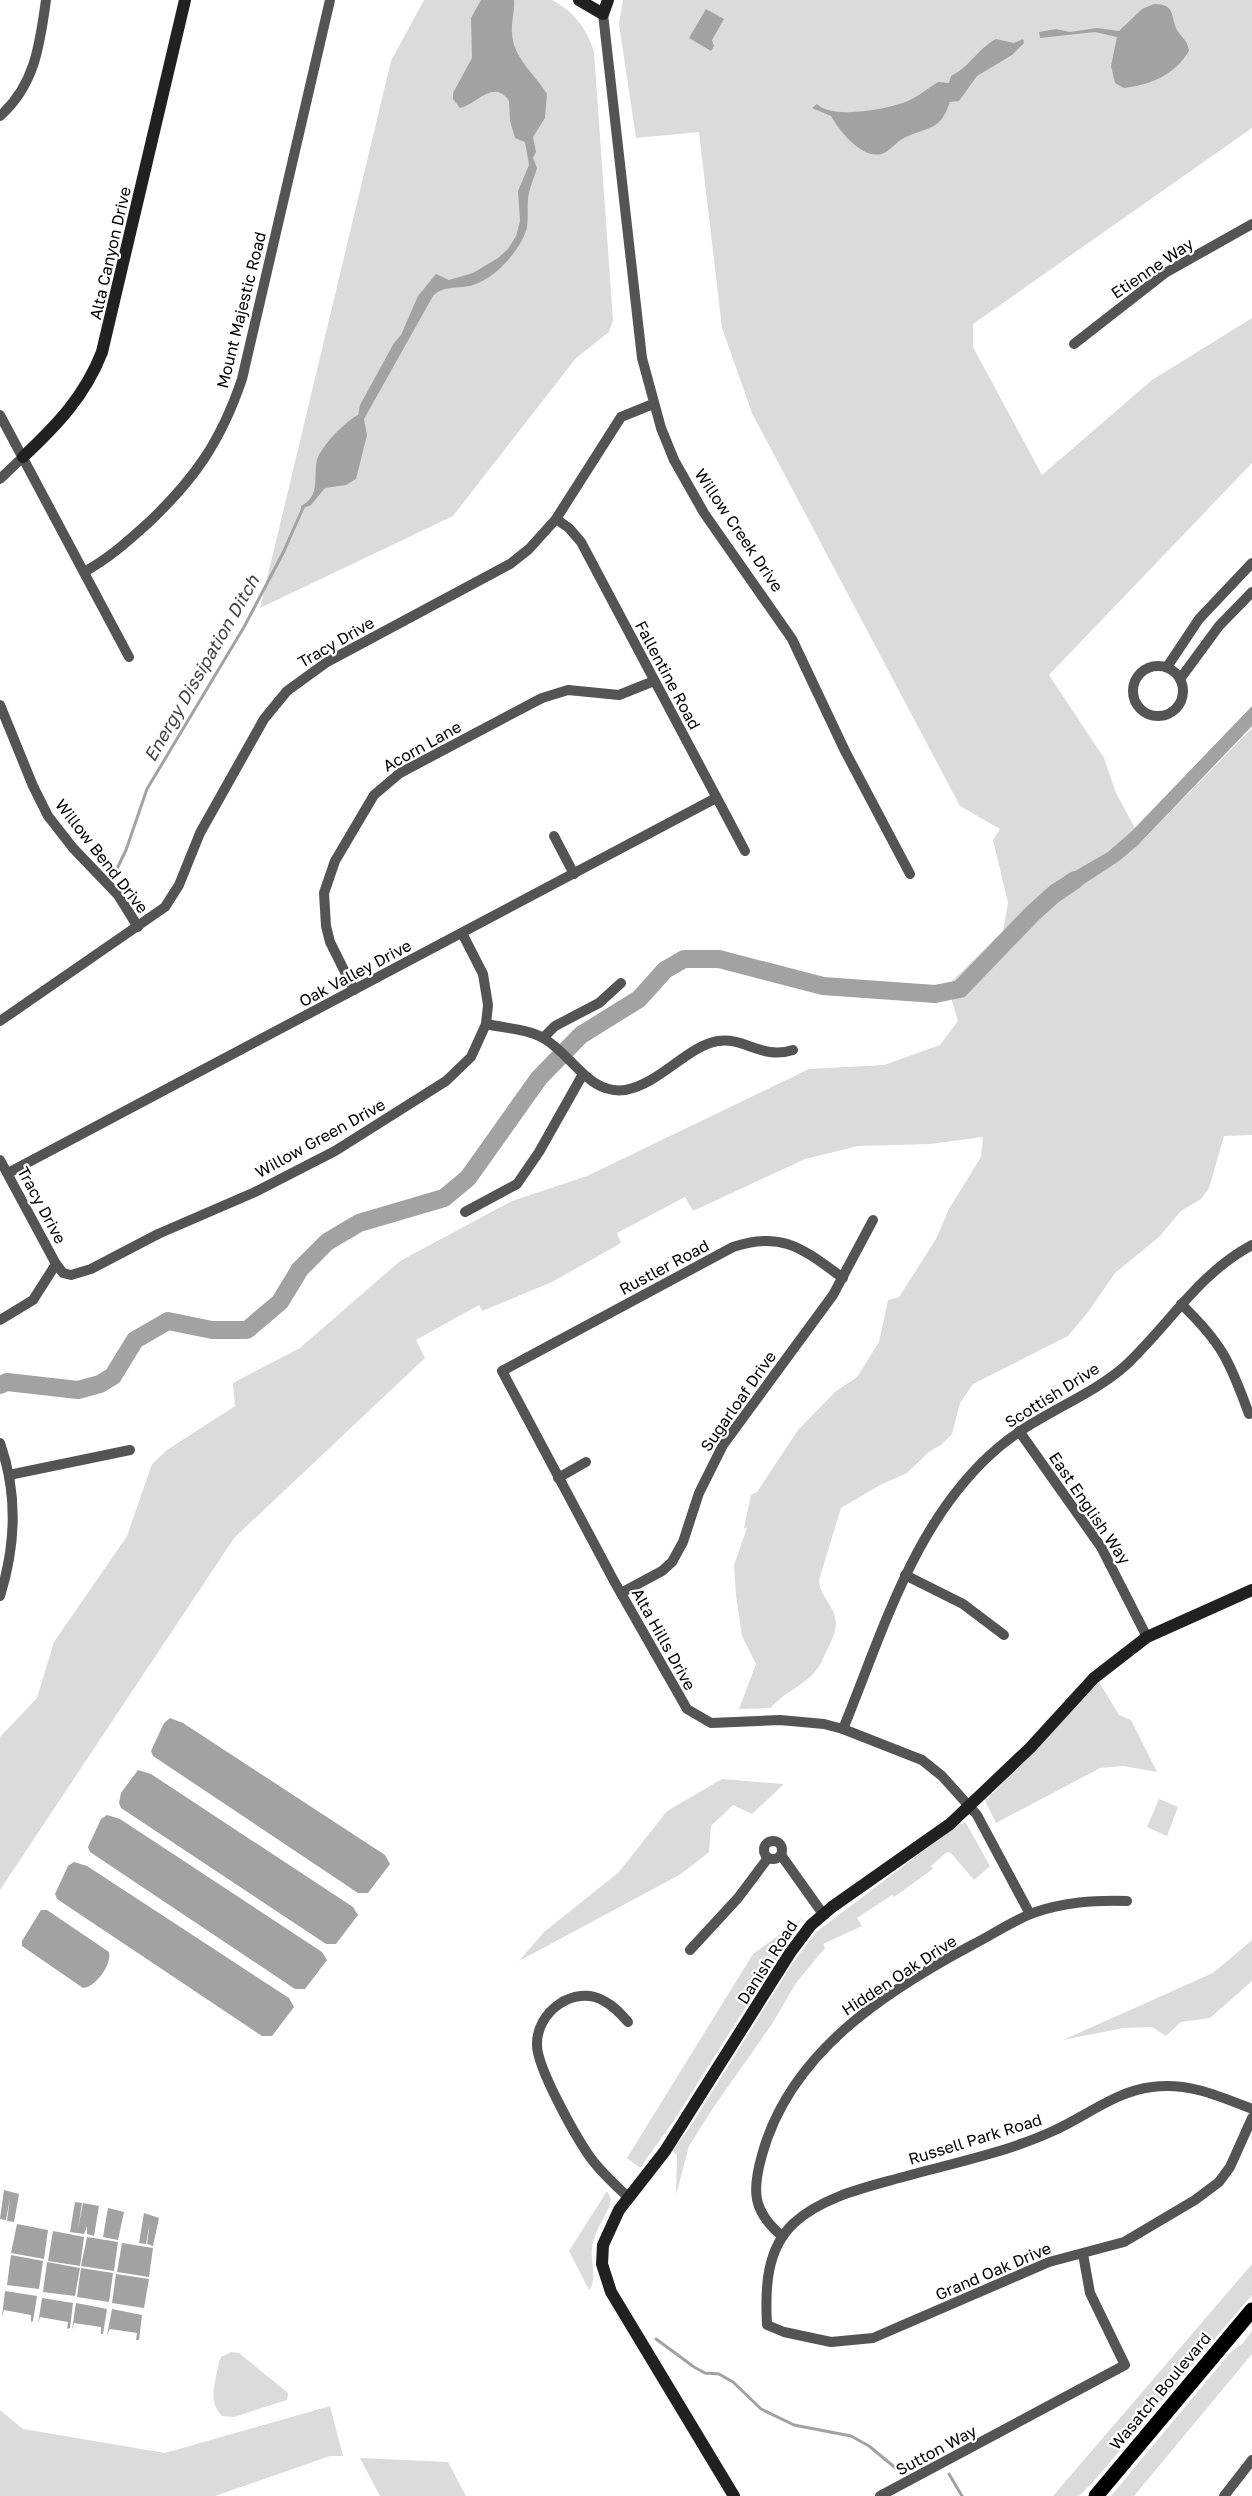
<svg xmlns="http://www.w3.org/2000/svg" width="1252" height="2496" font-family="'Golos Text',sans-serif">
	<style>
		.green { fill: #dbdbdb }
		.water { fill: #a2a2a2 }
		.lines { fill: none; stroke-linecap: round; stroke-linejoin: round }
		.stream { stroke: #a2a2a2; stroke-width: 3 }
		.river { stroke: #a2a2a2; stroke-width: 18 }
		.street { stroke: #545454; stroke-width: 10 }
		.secondary { stroke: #212121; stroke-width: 12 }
		.primary { stroke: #000; stroke-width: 15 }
		.labels { text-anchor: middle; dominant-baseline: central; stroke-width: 4.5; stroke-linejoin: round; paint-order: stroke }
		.street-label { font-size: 16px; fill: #000; stroke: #fff }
		.water-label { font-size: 18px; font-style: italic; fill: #434343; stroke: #fff }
	</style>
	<rect width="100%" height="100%" fill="#fff"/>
	<!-- green -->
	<g class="green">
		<path d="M 424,0 L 552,0 C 574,12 587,28 594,52 L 613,320 L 609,332 L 576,358 L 453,516 L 260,608 L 391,61 Z"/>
		<path d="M 623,0 L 1252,0 L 1252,128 L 973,324 L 973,347 L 1042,475 L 1152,380 L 1252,318 L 1252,463 L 1049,675 L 1104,758 L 1116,793 L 1142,841 L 1252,728 L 1252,1135 L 1224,1136 L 1209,1188 L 1201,1199 L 1181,1211 L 1159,1237 L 1115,1273 L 1088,1312 L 1068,1336 L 973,1384 L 960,1403 L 952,1434 L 941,1445 L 930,1451 L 907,1473 L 880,1485 L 841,1508 L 819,1580 C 820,1597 834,1604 836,1622 C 836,1631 832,1640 828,1648 C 824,1655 822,1664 817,1669 C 805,1686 783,1692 771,1708 L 739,1709 L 756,1664 L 742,1636 L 736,1595 L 734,1565 L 747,1528 L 744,1528 L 751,1495 L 757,1492 L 798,1430 L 835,1392 L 857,1377 L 879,1342 L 888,1300 L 899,1297 L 936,1239 L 949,1209 L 981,1157 L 983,1137 L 930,1144 L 858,1146 L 805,1159 L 693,1211 L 685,1197 L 617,1233 L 621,1243 L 552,1282 L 482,1311 L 479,1305 L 416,1340 L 425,1358 L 234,1538 L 0,1890 L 0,1737 L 37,1698 L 54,1642 L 127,1536 L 152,1464 L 167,1450 L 235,1406 L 233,1383 L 300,1348 L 400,1261 L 512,1201 L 587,1176 L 809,1069 L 884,1065 L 940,1045 L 958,1021 L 952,1001 L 952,981 L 1003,931 L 1008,903 L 993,840 L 1000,829 L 960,806 L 752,413 L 722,328 L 699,132 L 636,138 L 619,24 Z"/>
		<path d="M 1099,1682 L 1119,1715 L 1131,1720 L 1157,1772 L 1123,1766 L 1100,1768 L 996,1823 L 985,1801 L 1034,1752 Z"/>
		<path d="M 722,1779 L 784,1784 L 752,1814 L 733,1805 L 711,1826 L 709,1852 L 681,1874 L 519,1961 L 544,1932 L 619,1872 L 667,1811 Z"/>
		<path d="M 1159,1799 L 1178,1807 L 1167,1836 L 1147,1827 Z"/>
		<path d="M 966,1823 L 990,1866 L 974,1880 L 951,1853 L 947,1852 L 931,1866 L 933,1869 L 894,1897 L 892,1895 L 857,1918 L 862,1926 L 823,1944 L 825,1948 L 796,1983 L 772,2024 L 713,2108 L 689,2146 L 676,2195 L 677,2155 L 672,2151 L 690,2127 L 792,1964 L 815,1933 L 959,1824 Z"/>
		<path d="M 802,1918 L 675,2119 L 640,2168 L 627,2158 L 753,1954 Z"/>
		<path d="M 1252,1940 L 1252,1981 L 1210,2018 L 1181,2022 L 1166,2036 L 1152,2027 L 1123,2028 L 1063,2040 L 1213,1973 Z"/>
		<path d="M 607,2191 L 611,2199 C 608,2216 595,2227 592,2248 C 590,2262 598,2279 589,2290 L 569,2251 Z"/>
		<path d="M 1252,2264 L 1252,2295 L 1094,2481 L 1079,2496 L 1053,2496 Z"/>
		<path d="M 1252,2331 L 1252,2354 L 1134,2496 L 1111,2496 L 1230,2353 L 1242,2344 Z"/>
		<path d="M 231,2352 L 239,2353 L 288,2393 L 287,2400 L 234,2417 L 222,2416 C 207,2401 216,2381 219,2362 L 221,2357 Z"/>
		<path d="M 330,2406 L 343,2456 L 330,2456 L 215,2496 L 0,2496 L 0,2410 L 23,2429 L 165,2453 Z"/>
		<path d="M 360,2458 L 448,2462 L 466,2496 L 380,2496 Z"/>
	</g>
	<!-- water -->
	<g class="water">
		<path d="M 481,0 L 514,0 C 515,11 511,22 512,33 C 513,58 535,74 547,94 L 545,118 L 533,137 L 536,152 L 533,158 L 537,168 C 534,178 529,189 528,199 C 527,210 529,220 526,231 C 519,251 497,276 476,284 C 461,290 444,284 433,296 L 364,419 L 367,435 L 356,479 L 346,485 L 325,488 L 311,505 L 301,509 L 301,506 C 321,496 313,477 317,460 C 321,446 346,421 358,415 L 360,405 L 394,343 L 401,335 L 418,296 L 436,274 L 449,280 L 473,273 L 498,258 L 508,249 L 516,236 L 520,221 L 518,191 L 529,165 L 525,142 L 515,138 L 510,121 L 509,101 C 494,78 476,105 460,108 L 453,99 L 453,93 L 472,58 L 471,18 Z"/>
		<path d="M 1154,4 C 1176,4 1170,16 1177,30 C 1182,38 1188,41 1189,51 C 1175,75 1150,85 1124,88 L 1115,83 L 1111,66 L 1117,37 L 1095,32 L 1040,38 L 1039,32 L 1056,29 L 1070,32 L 1097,28 L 1119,31 L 1142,9 Z"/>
		<path d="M 706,9 L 724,19 L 712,40 L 714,46 L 711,51 L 689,38 Z"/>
		<path d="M 996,39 L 1014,43 L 1023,39 L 1024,43 L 1012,55 L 977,76 L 959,101 L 950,102 C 940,131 930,126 906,137 C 898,140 892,149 884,153 C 863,162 839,130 831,116 L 812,108 L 817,104 C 831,120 892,109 910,100 C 920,95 928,88 938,82 L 949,83 L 951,76 C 971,66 976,50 996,39 Z"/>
		<path d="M 1252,706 L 1252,726 L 1138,845 L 1119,861 L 1061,899 L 1049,886 L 1108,852 L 1131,832 Z"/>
		<path d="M 170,1718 L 183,1723 L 385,1855 L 390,1864 L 368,1893 L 358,1893 L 153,1756 L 151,1751 L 164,1723 Z"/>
		<path d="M 138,1770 L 151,1774 L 353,1907 L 358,1915 L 336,1944 L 326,1944 L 121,1808 L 119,1803 L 121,1793 Z"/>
		<path d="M 107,1815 L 120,1819 L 322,1952 L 327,1960 L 305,1989 L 295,1989 L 90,1852 L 88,1847 L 101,1819 Z"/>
		<path d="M 74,1862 L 87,1866 L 289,1998 L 294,2007 L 272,2036 L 262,2036 L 57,1899 L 55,1894 L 68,1866 Z"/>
		<path d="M 41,1910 L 47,1910 L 109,1952 C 112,1964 96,1987 83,1988 L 22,1946 L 22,1941 Z"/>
		<path d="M 4,2190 L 19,2194 L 14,2222 L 7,2221 L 10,2198 L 6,2220 L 0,2219 Z"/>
		<path d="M 75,2202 L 82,2203 L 78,2229 L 83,2203 L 99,2206 L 94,2236 L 87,2234 L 87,2226 L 84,2234 L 70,2232 Z"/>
		<path d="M 108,2208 L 124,2212 L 118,2240 L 103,2237 Z"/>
		<path d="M 144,2213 L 159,2218 L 153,2246 L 147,2244 L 150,2222 L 146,2244 L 139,2243 Z"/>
		<path d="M 17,2224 L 48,2230 L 44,2259 L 11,2253 Z"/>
		<path d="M 53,2231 L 84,2237 L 80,2266 L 48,2261 Z"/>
		<path d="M 87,2237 L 118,2242 L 114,2271 L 81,2266 Z"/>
		<path d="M 122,2243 L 153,2248 L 149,2277 L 117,2272 Z"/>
		<path d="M 11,2255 L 43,2261 L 39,2289 L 7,2285 Z"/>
		<path d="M 47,2262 L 80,2268 L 75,2296 L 43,2292 Z"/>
		<path d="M 81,2268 L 113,2273 L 109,2302 L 77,2297 Z"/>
		<path d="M 116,2274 L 149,2279 L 144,2308 L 112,2303 Z"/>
		<path d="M 5,2291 L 37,2296 L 33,2321 L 31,2322 L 31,2315 L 4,2310 L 2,2317 Z"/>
		<path d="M 42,2298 L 73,2303 L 70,2328 L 67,2329 L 68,2322 L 40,2317 L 38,2324 Z"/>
		<path d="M 76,2303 L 107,2309 L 103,2334 L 101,2334 L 101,2327 L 74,2323 L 72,2330 Z"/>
		<path d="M 112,2309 L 142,2315 L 139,2340 L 136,2340 L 137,2333 L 110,2329 L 107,2335 Z"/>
	</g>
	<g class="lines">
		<!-- stream -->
		<g class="stream">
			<path d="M 114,875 L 126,850 L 147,789 L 244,627 L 283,553 L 303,508"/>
			<path d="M 656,2339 L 694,2367 L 705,2373 L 719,2374 L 733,2382 L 761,2409 L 794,2425 L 851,2436 L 869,2446 L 898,2470"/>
			<path d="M 949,2474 L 962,2496"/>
		</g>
		<!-- river -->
		<path class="river" d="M 0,1385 L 7,1382 L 78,1390 L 100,1384 L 113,1376 L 135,1340 L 168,1321 L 212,1330 L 247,1330 L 280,1302 L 300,1269 L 327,1242 L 359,1223 L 444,1198 L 468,1178 L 539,1078 L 581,1035 L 639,999 L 665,970 L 684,959 L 719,959 L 823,986 L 935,994 L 960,989 L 1032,914 L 1053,895 L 1075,880"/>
		<!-- street -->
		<g class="street">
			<path d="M 603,14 L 642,358 L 661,428 L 674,460 L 704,513 L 792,639 L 845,751 L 910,874"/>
			<path d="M 0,116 C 35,85 40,44 46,0"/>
			<path d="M 1074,344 L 1165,273 L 1252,224"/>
			<path d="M 0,415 L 129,657"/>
			<path d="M 0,479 L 23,457"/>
			<path d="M 556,519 L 569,528 L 581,542 L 745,851"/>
			<path d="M 84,572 C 108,559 127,542 147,524 C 195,479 221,441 242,379 L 330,0"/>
			<circle cx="1158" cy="691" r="25"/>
			<path d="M 1167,667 L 1199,619 L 1252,563"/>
			<path d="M 1180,679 L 1219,626 L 1252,592"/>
			<path d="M 0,705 L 33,786 L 48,816 L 73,848 L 118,895 L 138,927"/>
			<path d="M 554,836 L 574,874"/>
			<path d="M 354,990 L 330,942 L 326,926 L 324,893 L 335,861 L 374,795 L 400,773 L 542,698 L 568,690 L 619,695 L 654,681"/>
			<path d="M 0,1021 L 165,907 L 179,885 L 200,833 L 264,719 L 287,691 L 327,662 L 510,564 L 529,549 L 556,519 L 621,417 L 653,404"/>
			<path d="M 486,1024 C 504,1028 527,1029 543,1038 C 572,1054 588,1095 625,1090 C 660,1084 687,1046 718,1041 C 745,1037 762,1060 793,1050"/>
			<path d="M 543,1038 L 555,1026 L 599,1003 L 621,983"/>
			<path d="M 0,1160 L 56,1264 L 63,1273 L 71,1275 L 91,1269 L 158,1234 L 255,1192 L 335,1151 L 446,1081 L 471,1057 L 486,1024 L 488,1005 L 483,974 L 462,933"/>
			<path d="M 8,1173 L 716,798"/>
			<path d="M 465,1212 L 517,1184 L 539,1152 L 583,1074"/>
			<path d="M 843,1278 C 804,1250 783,1230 733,1247 L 502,1371 L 614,1581 L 687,1709 L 711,1723 L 780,1720 L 824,1724 L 843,1729 L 922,1760 L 942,1776 L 977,1815 L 1030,1914"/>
			<path d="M 1181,1304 C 1222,1343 1230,1362 1249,1414"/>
			<path d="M 0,1320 L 33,1300 L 56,1264"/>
			<path d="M 1019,1431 L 1101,1547 L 1147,1637"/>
			<path d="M 0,1443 C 18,1494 16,1545 0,1596"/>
			<path d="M 9,1475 L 130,1450"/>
			<path d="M 558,1478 L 586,1462"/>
			<path d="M 905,1575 L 963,1604 L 1004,1635"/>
			<path d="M 621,1593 L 662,1571 L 672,1562 L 683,1542 L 699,1493 L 723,1445 L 833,1295 L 873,1220"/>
			<path d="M 843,1729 C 884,1629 915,1518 999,1447 C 1038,1414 1090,1397 1125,1366 C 1169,1325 1198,1274 1252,1245"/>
			<circle cx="773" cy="1850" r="9"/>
			<path d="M 781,1855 L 823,1914"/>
			<path d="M 690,1950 L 738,1898 L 768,1858"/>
			<path d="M 1252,2109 C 1219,2096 1188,2082 1152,2087 C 1116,2091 1085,2117 1053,2131 C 1003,2154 945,2165 892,2180 C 859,2189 820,2199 794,2223 C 766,2249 765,2289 767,2325 L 784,2332 L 831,2342 L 873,2338 L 1049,2262 L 1124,2242 L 1195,2200 L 1219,2182 L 1230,2167 L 1252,2118"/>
			<path d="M 628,2197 C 615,2185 600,2171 590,2157 C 576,2137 537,2068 537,2045 C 536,2012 574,1984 604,2001 C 614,2006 621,2014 628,2022"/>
			<path d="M 782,2236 C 752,2211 752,2190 762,2155 C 790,2053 884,1992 972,1945 C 992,1935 1012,1921 1033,1913 C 1064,1902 1094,1900 1127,1901"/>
			<path d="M 880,2496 L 1125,2365 L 1090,2293 L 1083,2254"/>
			<path d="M 1224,2496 L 1252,2460"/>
		</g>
		<!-- secondary -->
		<g class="secondary">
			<path d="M 579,0 L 603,14 L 608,0"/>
			<path d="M 23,457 C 57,425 85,396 102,352 L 185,0"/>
			<path d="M 734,2496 L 611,2292 L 602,2264 L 603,2245 L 619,2210 L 665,2151 L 790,1953 L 811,1925 L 832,1907 L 950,1824 L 1030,1748 L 1094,1678 L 1147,1637 L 1252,1590"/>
		</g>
		<!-- primary -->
		<path class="primary" d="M 1096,2496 L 1252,2310"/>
	</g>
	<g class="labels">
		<!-- street labels -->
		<g class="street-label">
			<text transform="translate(110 253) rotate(-77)">Alta Canyon Drive</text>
			<text transform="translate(1152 268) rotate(-34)">Etienne Way</text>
			<text transform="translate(241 310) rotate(-76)">Mount Majestic Road</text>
			<text transform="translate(739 530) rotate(56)">Willow Creek Drive</text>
			<text transform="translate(336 642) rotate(-30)">Tracy Drive</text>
			<text transform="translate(668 675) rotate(62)">Fallentine Road</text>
			<text transform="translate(422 746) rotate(-29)">Acorn Lane</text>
			<text transform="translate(102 856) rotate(52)">Willow Bend Drive</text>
			<text transform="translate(355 973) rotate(-28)">Oak Valley Drive</text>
			<text transform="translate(320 1138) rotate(-29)">Willow Green Drive</text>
			<text transform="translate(42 1205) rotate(62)">Tracy Drive</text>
			<text transform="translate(664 1267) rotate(-28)">Rustler Road</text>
			<text transform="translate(1052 1395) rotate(-32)">Scottish Drive</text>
			<text transform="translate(738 1401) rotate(-55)">Sugarloaf Drive</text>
			<text transform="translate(1090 1508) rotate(56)">East English Way</text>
			<text transform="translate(664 1639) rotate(61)">Alta Hills Drive</text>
			<text transform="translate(767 1962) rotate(-57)">Danish Road</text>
			<text transform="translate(899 1975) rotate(-33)">Hidden Oak Drive</text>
			<text transform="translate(975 2139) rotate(-17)">Russell Park Road</text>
			<text transform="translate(993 2271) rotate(-23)">Grand Oak Drive</text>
			<text transform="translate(1160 2391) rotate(-50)">Wasatch Boulevard</text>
			<text transform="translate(936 2450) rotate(-28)">Sutton Way</text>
		</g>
		<!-- water labels -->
		<g class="water-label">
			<text transform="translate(201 668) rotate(-60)">Energy Dissipation Ditch</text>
		</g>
	</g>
</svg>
